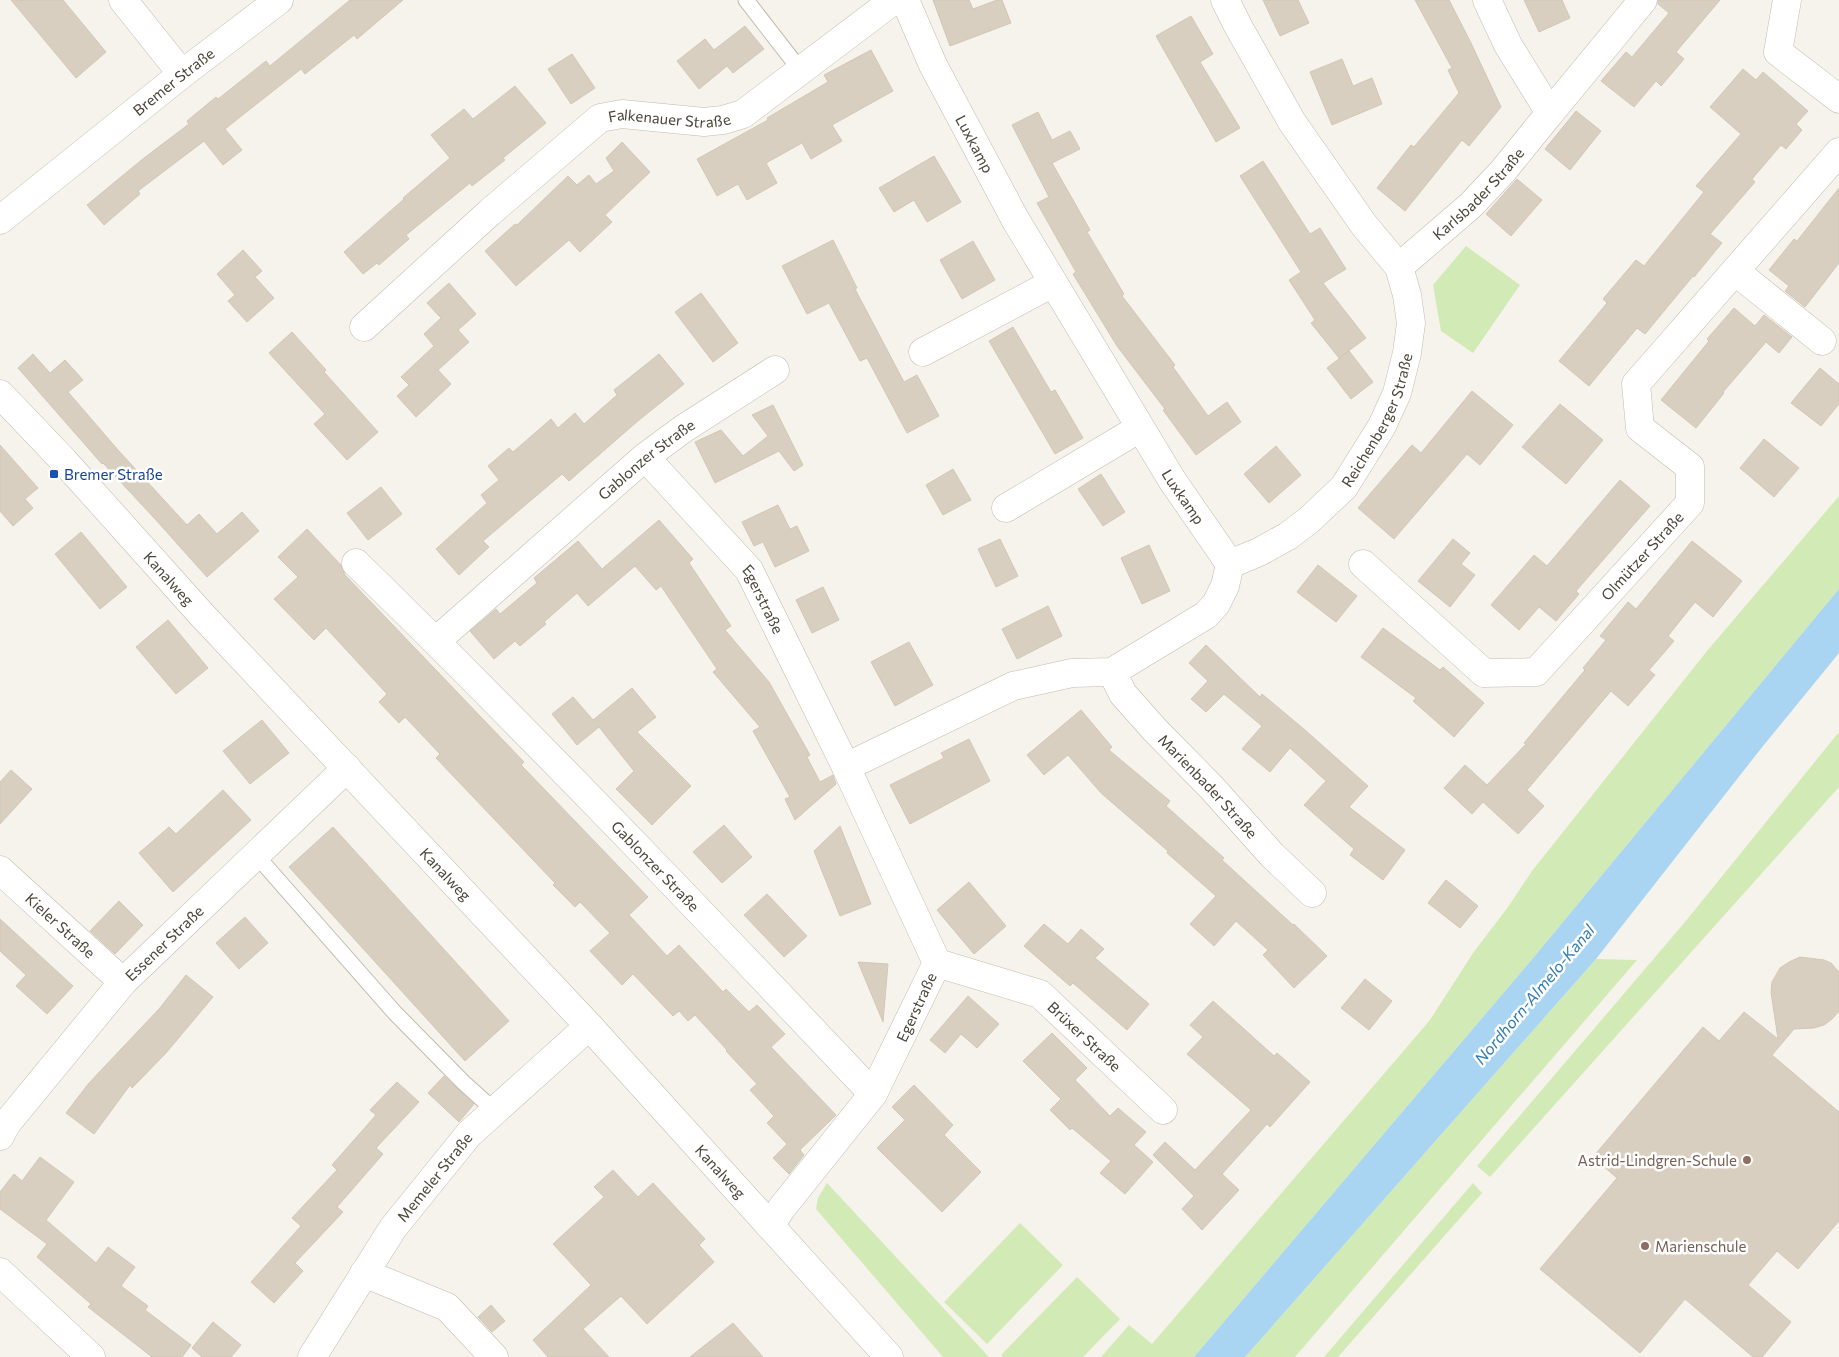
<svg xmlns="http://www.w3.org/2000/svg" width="1839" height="1357" font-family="Commissioner,sans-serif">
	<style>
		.green { fill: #d2eab5 }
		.water { fill: #a9d4f2 }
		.building { fill: #d8cfc1; stroke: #d3c7b4 }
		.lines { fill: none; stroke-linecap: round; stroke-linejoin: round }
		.service-casing { stroke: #c2bbae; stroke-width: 17 }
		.minor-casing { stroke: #c2bbae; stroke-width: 29 }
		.tertiary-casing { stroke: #c2bbae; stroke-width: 29 }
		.service { stroke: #fff; stroke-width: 15 }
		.minor { stroke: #fff; stroke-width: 28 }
		.tertiary { stroke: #fff; stroke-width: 28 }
		.transit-dot { fill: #1a4fb4; stroke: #fff; stroke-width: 2 }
		.education-dot { fill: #8d6e63; stroke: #fff; stroke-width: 2 }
		.labels { text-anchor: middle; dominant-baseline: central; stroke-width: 5; stroke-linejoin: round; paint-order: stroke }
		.street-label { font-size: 15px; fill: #4b4439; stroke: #fff }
		.transit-label { font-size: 15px; fill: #164399; stroke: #fff; text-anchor: start }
		.education-label { font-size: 15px; fill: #785e54; stroke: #fff; text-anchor: end }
		.water-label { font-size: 16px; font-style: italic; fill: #2e7ab2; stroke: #fff }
	</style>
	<rect width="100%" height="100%" fill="#f6f3ec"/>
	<!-- green -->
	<g class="green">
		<path d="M 1466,246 L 1520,285 L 1473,353 L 1441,331 L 1433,285 Z"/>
		<path d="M 1839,496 L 1839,589 L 1534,957 L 1194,1357 L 1101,1357 L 1129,1325 L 1152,1344 L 1430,1020 L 1473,953 L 1508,907 L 1532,871 L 1707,651 Z"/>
		<path d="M 1839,732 L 1839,787 L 1490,1177 L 1477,1166 L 1685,922 Z"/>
		<path d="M 1596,959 L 1637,960 L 1295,1357 L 1245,1357 Z"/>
		<path d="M 827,1183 L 989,1357 L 943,1357 L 816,1209 L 818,1198 Z"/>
		<path d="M 1473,1183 L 1482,1193 L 1338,1357 L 1324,1357 Z"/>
		<path d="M 1020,1223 L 1063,1265 L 987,1344 L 944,1302 Z"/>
		<path d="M 1077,1277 L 1120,1319 L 1083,1357 L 1003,1357 L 1001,1355 Z"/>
	</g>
	<!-- water -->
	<path class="water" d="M 1839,589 L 1839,653 L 1763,746 L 1596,959 L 1245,1357 L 1194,1357 L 1534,957 Z"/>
	<!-- building -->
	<g class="building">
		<path d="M 11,0 L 63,0 L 106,52 L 76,78 Z"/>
		<path d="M 350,0 L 403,0 L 357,39 L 354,35 L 305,74 L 301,69 L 225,129 L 242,150 L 223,165 L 204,141 L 138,191 L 140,194 L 104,225 L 87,205 L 144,158 L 189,124 L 187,121 L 216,97 L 218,99 L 266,61 L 270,66 Z"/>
		<path d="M 933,0 L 969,0 L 973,9 L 997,0 L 1002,0 L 1011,23 L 950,46 Z"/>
		<path d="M 1263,0 L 1298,0 L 1309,23 L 1280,36 Z"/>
		<path d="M 1415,0 L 1449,0 L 1470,41 L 1501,107 L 1469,146 L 1462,140 L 1405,211 L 1377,188 L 1411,145 L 1414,147 L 1459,93 L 1448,70 L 1452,68 Z"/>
		<path d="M 1524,0 L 1562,0 L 1570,18 L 1539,32 Z"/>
		<path d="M 1658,0 L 1720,0 L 1676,52 L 1684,59 L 1661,86 L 1656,81 L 1634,107 L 1601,81 L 1626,52 L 1632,57 L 1669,13 L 1658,4 Z"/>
		<path d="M 1191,16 L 1213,54 L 1200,62 L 1240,128 L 1216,142 L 1156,36 Z"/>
		<path d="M 745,26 L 764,49 L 733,73 L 727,66 L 699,89 L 677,61 L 705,39 L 714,50 Z"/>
		<path d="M 871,50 L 893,91 L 832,125 L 842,141 L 811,159 L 802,143 L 766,163 L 777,183 L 747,200 L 738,184 L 717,196 L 697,159 L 768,120 L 767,118 L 828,82 L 824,75 Z"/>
		<path d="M 572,54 L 595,88 L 571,104 L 548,69 Z"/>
		<path d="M 1342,59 L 1353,86 L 1372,78 L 1382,104 L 1332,125 L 1310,72 Z"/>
		<path d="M 1743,69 L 1756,80 L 1763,72 L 1808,111 L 1796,124 L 1802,130 L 1786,149 L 1781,145 L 1752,179 L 1755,182 L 1710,234 L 1722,243 L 1694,277 L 1693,276 L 1645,334 L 1637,328 L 1589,386 L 1559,361 L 1607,303 L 1603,299 L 1636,260 L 1644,266 L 1704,192 L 1696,186 L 1741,134 L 1710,107 Z"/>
		<path d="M 515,86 L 546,123 L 503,158 L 505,160 L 472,186 L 470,183 L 406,235 L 409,239 L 379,265 L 377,263 L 363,274 L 344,252 L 404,199 L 403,198 L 450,158 L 431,135 L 464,109 L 473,119 Z"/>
		<path d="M 1576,111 L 1601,131 L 1570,170 L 1545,149 Z"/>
		<path d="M 1038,112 L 1052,140 L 1070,131 L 1080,149 L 1052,163 L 1090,230 L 1087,232 L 1124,294 L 1122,296 L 1175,365 L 1173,367 L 1208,416 L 1227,402 L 1241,422 L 1196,455 L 1163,410 L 1165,409 L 1117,346 L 1073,274 L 1076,272 L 1037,203 L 1049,197 L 1012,125 Z"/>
		<path d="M 622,142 L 650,172 L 605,215 L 612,222 L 580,252 L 569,240 L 516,286 L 485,251 L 515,224 L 517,225 L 568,176 L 577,185 L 589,175 L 596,184 L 614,171 L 606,158 Z"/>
		<path d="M 934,156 L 961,202 L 927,222 L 914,200 L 894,212 L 879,188 Z"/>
		<path d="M 1263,161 L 1310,234 L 1320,228 L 1346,269 L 1323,283 L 1366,338 L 1339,358 L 1311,323 L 1315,320 L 1289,280 L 1301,272 L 1240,176 Z"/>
		<path d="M 1517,179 L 1542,200 L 1511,236 L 1486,214 Z"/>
		<path d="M 1839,188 L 1839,263 L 1805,307 L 1785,291 L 1789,286 L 1769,270 L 1794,239 L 1797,241 Z"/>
		<path d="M 833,240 L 857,288 L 855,289 L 904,382 L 917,375 L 939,416 L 907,433 L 867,358 L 860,361 L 829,303 L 807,314 L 782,266 Z"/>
		<path d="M 973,241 L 995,280 L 962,299 L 940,260 Z"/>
		<path d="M 243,250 L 262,271 L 255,277 L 274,298 L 247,322 L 228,301 L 235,295 L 217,274 Z"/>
		<path d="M 449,283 L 476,314 L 458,330 L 469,342 L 438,370 L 451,384 L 416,417 L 397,396 L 409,385 L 401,377 L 434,346 L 424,334 L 441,318 L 427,303 Z"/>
		<path d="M 701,293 L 738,343 L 713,362 L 675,312 Z"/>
		<path d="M 1734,308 L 1755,326 L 1764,315 L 1792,337 L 1779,353 L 1766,342 L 1723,392 L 1724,393 L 1696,428 L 1661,400 L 1709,341 L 1707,339 Z"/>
		<path d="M 1013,327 L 1051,392 L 1055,390 L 1083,438 L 1055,454 L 989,341 Z"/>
		<path d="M 292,332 L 326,370 L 324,372 L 378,432 L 347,460 L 314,424 L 325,414 L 269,353 Z"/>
		<path d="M 1349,351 L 1373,382 L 1351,399 L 1327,368 Z"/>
		<path d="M 33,354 L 50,373 L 65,360 L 83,380 L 68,392 L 118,450 L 187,525 L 199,514 L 217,534 L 242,512 L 259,531 L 207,577 L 156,520 L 103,463 L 102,464 L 18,368 Z"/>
		<path d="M 659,354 L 684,384 L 639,420 L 569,481 L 562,474 L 483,541 L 489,547 L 459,575 L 436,549 L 487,503 L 481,495 L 499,480 L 488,466 L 509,448 L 513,452 L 551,419 L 558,428 L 575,413 L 584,424 L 617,395 L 614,390 Z"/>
		<path d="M 1820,368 L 1839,384 L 1839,404 L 1821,426 L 1791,403 Z"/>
		<path d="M 1472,391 L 1513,425 L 1480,465 L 1467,454 L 1394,539 L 1358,508 L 1412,445 L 1421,453 Z"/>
		<path d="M 1560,404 L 1603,440 L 1566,484 L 1522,447 Z"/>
		<path d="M 773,405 L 803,465 L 794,471 L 779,451 L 715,483 L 695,442 L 721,430 L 743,456 L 768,436 L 752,415 Z"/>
		<path d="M 1764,439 L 1799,468 L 1774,497 L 1740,468 Z"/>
		<path d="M 0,445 L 38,488 L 25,499 L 33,508 L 13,526 L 0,511 Z"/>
		<path d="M 1276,446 L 1301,475 L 1269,503 L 1244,474 Z"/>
		<path d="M 953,469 L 971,500 L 943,515 L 926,485 Z"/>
		<path d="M 1101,474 L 1125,512 L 1103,526 L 1078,489 Z"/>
		<path d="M 1620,480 L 1650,506 L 1576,591 L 1579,594 L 1556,621 L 1539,607 L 1519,630 L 1491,605 L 1534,555 L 1547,566 Z"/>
		<path d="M 381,487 L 402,514 L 368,540 L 347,513 Z"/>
		<path d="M 778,505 L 790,529 L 797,526 L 809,551 L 775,567 L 763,542 L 754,546 L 742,522 Z"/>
		<path d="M 659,520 L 693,559 L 689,563 L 731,626 L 725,630 L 769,682 L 810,755 L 807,757 L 820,782 L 833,775 L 836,784 L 795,820 L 785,799 L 790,797 L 753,731 L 760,727 L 713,672 L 717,669 L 661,586 L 656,590 L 635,566 L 588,606 L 577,593 L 544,622 L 546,624 L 520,646 L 515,641 L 494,659 L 470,631 L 496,609 L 500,614 L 537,583 L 534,578 L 578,541 L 602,569 Z"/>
		<path d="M 307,529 L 341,565 L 345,575 L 524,762 L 521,765 L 648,897 L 629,915 L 667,956 L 679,945 L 723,992 L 726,989 L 749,1012 L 757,1005 L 785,1034 L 771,1047 L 836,1115 L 800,1150 L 804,1155 L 789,1174 L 773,1158 L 787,1144 L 767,1123 L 774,1116 L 750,1090 L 757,1084 L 726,1051 L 727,1050 L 695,1015 L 688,1021 L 679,1011 L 673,1016 L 633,974 L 622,985 L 590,951 L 610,933 L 580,902 L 575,907 L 553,885 L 555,883 L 436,758 L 440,754 L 405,717 L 399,723 L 379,702 L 387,694 L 326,628 L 314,640 L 274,599 L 298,577 L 278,557 Z"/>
		<path d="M 81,532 L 127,587 L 100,609 L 55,554 Z"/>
		<path d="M 1000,539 L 1018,576 L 996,587 L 978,549 Z"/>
		<path d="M 1453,539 L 1470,553 L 1461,564 L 1475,575 L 1450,607 L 1418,581 Z"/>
		<path d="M 1692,541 L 1742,581 L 1713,617 L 1695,602 L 1668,636 L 1674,641 L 1649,670 L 1655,675 L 1628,706 L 1611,691 L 1527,790 L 1544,806 L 1518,834 L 1483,802 L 1472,814 L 1444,788 L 1465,765 L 1487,785 L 1526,744 L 1524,743 L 1585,670 L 1583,668 L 1606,640 L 1600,636 L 1628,602 L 1636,609 Z"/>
		<path d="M 1149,545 L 1170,591 L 1142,604 L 1121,558 Z"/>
		<path d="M 1318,565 L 1357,596 L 1336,622 L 1297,592 Z"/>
		<path d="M 823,587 L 839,620 L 812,633 L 796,600 Z"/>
		<path d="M 1048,606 L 1062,636 L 1017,659 L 1002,629 Z"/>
		<path d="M 168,620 L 208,668 L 176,694 L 136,647 Z"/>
		<path d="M 1383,628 L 1440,670 L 1443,667 L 1484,703 L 1454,737 L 1413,701 L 1416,698 L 1361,657 Z"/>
		<path d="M 909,642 L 933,685 L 895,706 L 871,662 Z"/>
		<path d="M 1206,645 L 1260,697 L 1262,694 L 1305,730 L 1368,786 L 1349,807 L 1405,850 L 1383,880 L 1350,855 L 1354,849 L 1304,805 L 1326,781 L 1290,748 L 1270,772 L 1242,749 L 1262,726 L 1224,694 L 1206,712 L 1191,699 L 1208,681 L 1189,663 Z"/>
		<path d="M 632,688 L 656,717 L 637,732 L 691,786 L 652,825 L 616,789 L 634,771 L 599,727 L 577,745 L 552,714 L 573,697 L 593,720 Z"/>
		<path d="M 1081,710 L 1112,747 L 1109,750 L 1170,801 L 1166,806 L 1224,858 L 1222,860 L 1293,925 L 1294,924 L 1327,956 L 1294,988 L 1263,955 L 1268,950 L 1236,921 L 1214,946 L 1190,924 L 1216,896 L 1167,853 L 1168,851 L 1101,793 L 1068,755 L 1044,775 L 1027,755 Z"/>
		<path d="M 262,720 L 289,753 L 250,784 L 223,751 Z"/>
		<path d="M 969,739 L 990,781 L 910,824 L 890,785 L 944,758 L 941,753 Z"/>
		<path d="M 11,770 L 32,789 L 0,824 L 0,782 Z"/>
		<path d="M 223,790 L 251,820 L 173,892 L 139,853 L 169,827 L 176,834 Z"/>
		<path d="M 724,825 L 752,857 L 722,883 L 693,852 Z"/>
		<path d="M 840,826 L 871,904 L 840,916 L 814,851 Z"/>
		<path d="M 333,827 L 509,1021 L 465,1061 L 289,867 Z"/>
		<path d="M 1446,880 L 1478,906 L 1460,928 L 1428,903 Z"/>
		<path d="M 969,882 L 1006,926 L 974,954 L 937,910 Z"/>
		<path d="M 767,894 L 807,936 L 784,957 L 744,915 Z"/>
		<path d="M 119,901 L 143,925 L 115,954 L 90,931 Z"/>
		<path d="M 245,917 L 268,943 L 239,969 L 216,943 Z"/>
		<path d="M 0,919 L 73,986 L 47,1014 L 16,986 L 26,975 L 0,951 Z"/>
		<path d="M 1044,924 L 1068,944 L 1081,929 L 1104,949 L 1095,958 L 1149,1004 L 1127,1030 L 1073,983 L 1070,986 L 1024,946 Z"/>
		<path d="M 1800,957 L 1824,960 L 1831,963 L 1839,972 L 1839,1011 L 1832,1019 L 1824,1025 L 1814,1028 L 1794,1029 L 1772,1055 L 1839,1112 L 1839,1221 L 1798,1269 L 1777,1251 L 1748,1285 L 1791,1322 L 1762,1357 L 1753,1357 L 1685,1299 L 1640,1353 L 1540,1269 L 1617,1178 L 1593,1157 L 1703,1027 L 1719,1041 L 1744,1012 L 1778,1039 L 1771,992 L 1772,982 L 1780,968 L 1789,962 Z"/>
		<path d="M 858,962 L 888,964 L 883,1022 Z"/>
		<path d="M 186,975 L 213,997 L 166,1053 L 132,1088 L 130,1085 L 94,1134 L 66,1113 L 89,1083 L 159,1009 Z"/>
		<path d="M 1365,979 L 1392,1001 L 1369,1030 L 1341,1008 Z"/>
		<path d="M 968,996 L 999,1024 L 977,1048 L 961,1034 L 945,1053 L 930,1040 Z"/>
		<path d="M 1213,1001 L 1274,1056 L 1277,1053 L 1310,1082 L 1270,1127 L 1267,1124 L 1222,1174 L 1239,1190 L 1202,1230 L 1182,1209 L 1194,1196 L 1153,1155 L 1165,1142 L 1195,1170 L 1251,1110 L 1187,1054 L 1203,1037 L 1190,1025 Z"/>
		<path d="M 1052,1033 L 1087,1068 L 1075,1080 L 1110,1116 L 1118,1108 L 1146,1132 L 1134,1145 L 1153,1162 L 1125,1194 L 1100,1173 L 1111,1161 L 1072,1128 L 1070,1130 L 1050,1110 L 1061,1099 L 1023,1061 Z"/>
		<path d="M 444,1076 L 474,1104 L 459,1122 L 428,1093 Z"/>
		<path d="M 397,1082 L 419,1102 L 376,1148 L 383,1154 L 337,1207 L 343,1212 L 295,1263 L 303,1271 L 274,1303 L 251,1282 L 301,1226 L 292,1218 L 337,1170 L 332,1165 L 376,1115 L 370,1110 Z"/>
		<path d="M 914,1085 L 953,1125 L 944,1135 L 981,1172 L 942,1212 L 877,1148 L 905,1120 L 892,1107 Z"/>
		<path d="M 40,1157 L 74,1182 L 46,1220 L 96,1263 L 108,1247 L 135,1267 L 121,1286 L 148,1306 L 145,1310 L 191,1345 L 182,1357 L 152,1357 L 88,1307 L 91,1304 L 37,1257 L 47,1244 L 0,1209 L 0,1192 L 14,1174 L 22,1181 Z"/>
		<path d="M 613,1170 L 638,1197 L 653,1183 L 705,1239 L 699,1245 L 714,1262 L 647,1324 L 621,1296 L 583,1329 L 609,1357 L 548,1357 L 533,1340 L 591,1285 L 553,1244 L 604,1197 L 594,1187 Z"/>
		<path d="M 491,1305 L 505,1321 L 492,1332 L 478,1317 Z"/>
		<path d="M 213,1322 L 241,1345 L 231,1357 L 202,1357 L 192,1348 Z"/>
		<path d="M 733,1323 L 763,1357 L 690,1357 Z"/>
	</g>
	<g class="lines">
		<defs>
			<g id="service">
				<path d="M 746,0 L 801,71"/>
				<path d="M 256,855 L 395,1013 L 463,1082 L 495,1111"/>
			</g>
			<g id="minor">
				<path d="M 123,0 L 182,74"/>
				<path id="s1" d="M 905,0 L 933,65 L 1015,219 L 1172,480 L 1230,564"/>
				<path d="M 1787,0 L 1778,52 L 1839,99"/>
				<path d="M 1550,113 L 1643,0"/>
				<path id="s2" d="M 0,220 L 182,74 L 279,0"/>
				<path id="s3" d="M 1399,267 L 1471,205 L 1503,171 L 1550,113 L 1508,45 L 1487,0"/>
				<path d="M 1735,271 L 1822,341"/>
				<path id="s4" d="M 364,327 L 489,213 L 600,118 L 622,114 L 704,122 L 723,120 L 743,114 L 894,0"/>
				<path d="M 923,352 L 1053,283"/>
				<path id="s5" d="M 645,457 L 749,570 L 846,767 L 937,963 L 873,1094 L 781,1209 L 770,1226"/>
				<path d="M 1006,508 L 1140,428"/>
				<path id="s6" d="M 356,563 C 533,736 704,915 873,1094"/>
				<path id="s7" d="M 1363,564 L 1484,673 L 1536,672 L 1690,503 L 1690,467 L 1640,428 L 1636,384 L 1839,152"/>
				<path id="s8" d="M 436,641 L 645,457 L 683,429 L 775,370"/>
				<path id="s9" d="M 1112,672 L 1123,694 L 1155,730 L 1212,788 L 1272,855 L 1312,893"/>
				<path id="s10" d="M 846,767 L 1013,686 L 1072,673 L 1112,672 L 1206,615 L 1216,604 L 1225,586 L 1230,564 L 1259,552 L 1288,536 L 1309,520 L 1344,487 L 1382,426 L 1397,393 L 1407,353 L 1411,323 L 1407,295 L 1399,267 L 1364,225 L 1292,122 L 1238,26 L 1225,0"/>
				<path id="s11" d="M 0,870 L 123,982"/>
				<path id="s12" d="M 937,963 L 1040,994 L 1163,1110"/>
				<path id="s13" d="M 0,1136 L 7,1123 L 123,982 L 347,768"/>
				<path d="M 0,1272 L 91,1357"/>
				<path d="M 364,1273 L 447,1307 L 494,1357"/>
				<path id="s14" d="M 312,1357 L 393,1228 L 469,1134 L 589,1026"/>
			</g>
			<g id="tertiary">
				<path id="s15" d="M 0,394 L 64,461 L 202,615 L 589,1026 L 889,1357"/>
			</g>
		</defs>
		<!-- service casing -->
		<use href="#service" class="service-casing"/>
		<!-- minor casing -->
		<use href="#minor" class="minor-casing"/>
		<!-- tertiary casing -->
		<use href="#tertiary" class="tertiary-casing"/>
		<!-- service -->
		<use href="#service" class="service"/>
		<!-- minor -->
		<use href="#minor" class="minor"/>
		<!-- tertiary -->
		<use href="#tertiary" class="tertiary"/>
	</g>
	<!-- markers -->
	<rect class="transit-dot" x="49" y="469" width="10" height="10" rx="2.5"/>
	<g class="education-dot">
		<circle cx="1747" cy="1160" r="5"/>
		<circle cx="1645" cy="1246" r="5"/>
	</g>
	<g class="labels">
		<!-- street labels -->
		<g class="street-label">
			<text stroke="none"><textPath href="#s2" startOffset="222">Bremer Straße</textPath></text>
			<text stroke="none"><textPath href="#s4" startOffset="385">Falkenauer Straße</textPath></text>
			<text stroke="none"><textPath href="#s1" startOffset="160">Luxkamp</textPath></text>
			<text stroke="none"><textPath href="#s3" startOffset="108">Karlsbader Straße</textPath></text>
			<text stroke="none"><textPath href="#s10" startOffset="668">Reichenberger Straße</textPath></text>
			<text stroke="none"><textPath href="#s8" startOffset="278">Gablonzer Straße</textPath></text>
			<text stroke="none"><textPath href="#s1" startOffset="570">Luxkamp</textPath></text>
			<text stroke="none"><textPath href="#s7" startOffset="372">Olmützer Straße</textPath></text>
			<text stroke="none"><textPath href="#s15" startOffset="250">Kanalweg</textPath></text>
			<text stroke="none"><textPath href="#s5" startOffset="186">Egerstraße</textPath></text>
			<text stroke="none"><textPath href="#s9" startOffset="150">Marienbader Straße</textPath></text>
			<text stroke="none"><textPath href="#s6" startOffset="426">Gablonzer Straße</textPath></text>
			<text stroke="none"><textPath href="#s15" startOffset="655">Kanalweg</textPath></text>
			<text stroke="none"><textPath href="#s11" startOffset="82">Kieler Straße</textPath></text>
			<text stroke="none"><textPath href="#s13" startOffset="254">Essener Straße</textPath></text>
			<text transform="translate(916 1007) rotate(-65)">Egerstraße</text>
			<text stroke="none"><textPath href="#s12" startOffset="169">Brüxer Straße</textPath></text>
			<text stroke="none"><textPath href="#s15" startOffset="1060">Kanalweg</textPath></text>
			<text stroke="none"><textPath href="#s14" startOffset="218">Memeler Straße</textPath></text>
		</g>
		<!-- transit labels -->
		<g class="transit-label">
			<text x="64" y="474">Bremer Straße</text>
		</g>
		<!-- education labels -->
		<g class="education-label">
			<text x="1737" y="1160">Astrid-Lindgren-Schule</text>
			<text x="1655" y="1246" text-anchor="start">Marienschule</text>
		</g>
		<!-- water labels -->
		<g class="water-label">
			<text transform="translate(1534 994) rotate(-50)">Nordhorn-Almelo-Kanal</text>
		</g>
	</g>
</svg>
